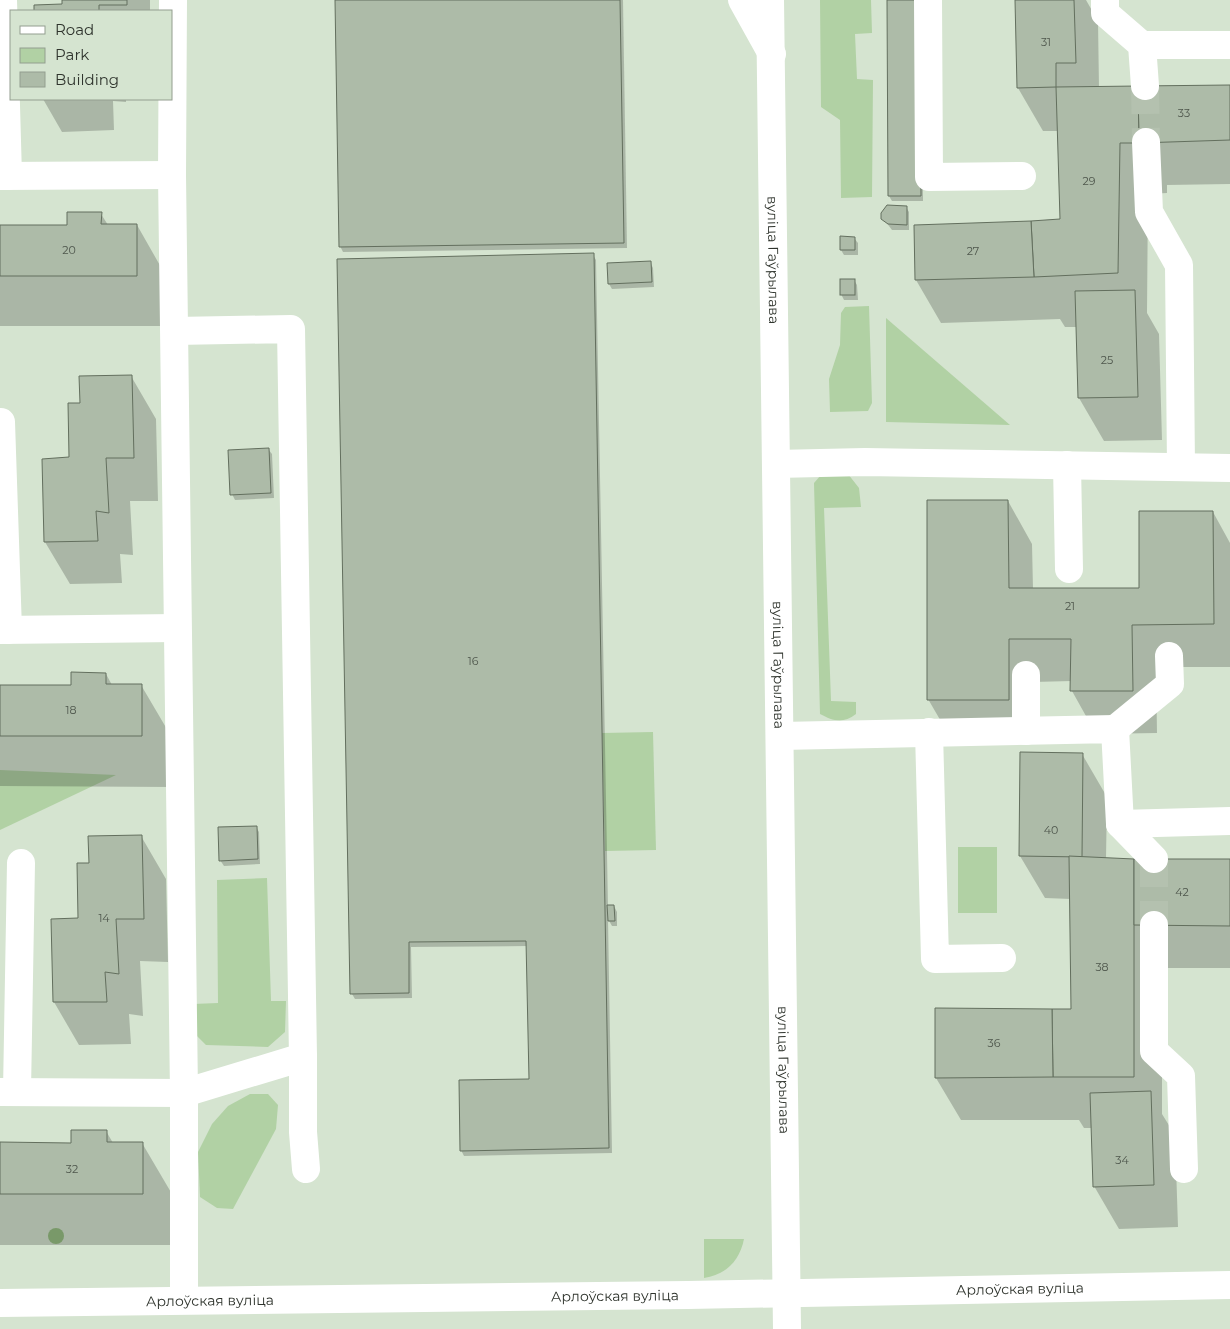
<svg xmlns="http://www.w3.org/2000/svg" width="1230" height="1329" font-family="Montserrat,sans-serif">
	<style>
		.green { fill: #b1d1a4 }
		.shadow { fill: #0003 }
		.building { fill: #adbba8; stroke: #636f5e }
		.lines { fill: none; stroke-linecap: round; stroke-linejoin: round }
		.minor-tunnel { stroke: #b4c1af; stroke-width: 28; stroke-dasharray: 28 14; stroke-linecap: butt }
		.minor { stroke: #fff; stroke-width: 28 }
		.major { stroke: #fff; stroke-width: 28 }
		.tree { fill: #799969 }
		.labels { text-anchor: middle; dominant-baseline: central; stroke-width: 5; stroke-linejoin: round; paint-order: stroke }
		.number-label { font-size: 11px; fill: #4e564c }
		.street-label { font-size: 14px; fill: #2f342d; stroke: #d5e4d0 }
	</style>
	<rect width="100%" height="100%" fill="#d5e4d0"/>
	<!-- green -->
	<g class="green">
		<path d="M 820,0 L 871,0 L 872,33 L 855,34 L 857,79 L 873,80 L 872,197 L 841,198 L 840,120 L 821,107 Z"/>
		<path d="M 869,306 L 872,403 L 868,411 L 830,412 L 829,379 L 840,345 L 841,313 L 845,307 Z"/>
		<path d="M 886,318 L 1010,425 L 886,422 Z"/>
		<path d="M 848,474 L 859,488 L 861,507 L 824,508 L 831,701 L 856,702 L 856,714 C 843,724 833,721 820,714 L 814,483 L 821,475 Z"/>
		<path d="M 653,732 L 656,850 L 605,851 L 602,733 Z"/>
		<path d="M 0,770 L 116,775 L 0,830 Z"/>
		<rect x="958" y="847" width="39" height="66"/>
		<path d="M 267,878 L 271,1001 L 286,1001 L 285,1032 L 268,1047 L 206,1045 L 194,1033 L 193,1004 L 218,1003 L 217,880 Z"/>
		<path d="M 250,1094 L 268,1094 L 278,1105 L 276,1129 L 233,1209 L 217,1208 L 200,1197 L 198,1152 L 212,1124 L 228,1106 Z"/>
		<path d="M 704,1239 L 744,1239 C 740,1260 726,1275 704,1278 Z"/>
	</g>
	<!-- shadow -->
	<g class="shadow">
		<path d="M 63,0 L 150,0 L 150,11 L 36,11 L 35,7 L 63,5 Z"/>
		<path d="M 336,0 L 623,0 L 627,248 L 343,252 L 340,246 Z"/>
		<path d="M 889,0 L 922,0 L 923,201 L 892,201 L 889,196 Z"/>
		<path d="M 1016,0 L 1086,0 L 1098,21 L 1099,88 L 1230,86 L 1230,184 L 1167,185 L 1167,193 L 1148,194 L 1147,313 L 1159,334 L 1162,440 L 1104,441 L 1079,398 L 1077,327 L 1065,327 L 1060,319 L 941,323 L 916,280 L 915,227 L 1061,221 L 1058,131 L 1043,131 L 1018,88 Z"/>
		<path d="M 43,99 L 126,99 L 126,102 L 113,101 L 114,130 L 62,132 Z"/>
		<path d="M 906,207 L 909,212 L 909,230 L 892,230 L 883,218 Z"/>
		<path d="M 101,214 L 108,225 L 137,225 L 166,276 L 166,326 L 0,326 L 0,226 L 68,226 Z"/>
		<path d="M 854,238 L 858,243 L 858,255 L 844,255 L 841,250 Z"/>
		<path d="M 593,255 L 596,260 L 608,907 L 614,906 L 617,912 L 617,926 L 612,926 L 608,919 L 612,1153 L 464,1156 L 461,1150 L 530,1080 L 528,946 L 411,947 L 412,998 L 355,999 L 352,994 Z"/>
		<path d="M 650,262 L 653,268 L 654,287 L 612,289 L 609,284 Z"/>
		<path d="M 854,280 L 857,285 L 858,300 L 844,300 L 841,294 Z"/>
		<path d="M 131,376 L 156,419 L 158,501 L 130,501 L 133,555 L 120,554 L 122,583 L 70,584 L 45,542 L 71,459 L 81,405 Z"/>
		<path d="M 268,449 L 272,454 L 274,498 L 235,500 L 232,494 Z"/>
		<path d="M 1008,501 L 1032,544 L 1033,589 L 1141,589 L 1213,512 L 1230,543 L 1230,667 L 1156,667 L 1157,733 L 1096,734 L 1072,691 L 1072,681 L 1033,682 L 1033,742 L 953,742 L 928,699 Z"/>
		<path d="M 106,674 L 112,685 L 141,685 L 171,736 L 171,787 L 0,786 L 0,686 L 72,686 Z"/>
		<path d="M 1082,754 L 1107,797 L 1106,859 L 1230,861 L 1230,968 L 1162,968 L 1162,1114 L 1175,1135 L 1178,1227 L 1119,1229 L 1094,1186 L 1092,1128 L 1084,1128 L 1079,1120 L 961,1120 L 936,1078 L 1072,1010 L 1071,899 L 1045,898 L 1020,856 Z"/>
		<path d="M 256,827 L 259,832 L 260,864 L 224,866 L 220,860 Z"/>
		<path d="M 141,836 L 166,879 L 168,962 L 140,961 L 143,1016 L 129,1014 L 131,1044 L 79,1045 L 54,1002 L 52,920 L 80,919 L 90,865 Z"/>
		<path d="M 106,1131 L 113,1143 L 142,1143 L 172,1194 L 172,1245 L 0,1245 L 0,1142 L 1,1144 L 73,1144 Z"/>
	</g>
	<!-- building -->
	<g class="building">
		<path d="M 62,0 L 127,0 L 127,5 L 99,5 L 99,11 L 34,11 L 34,5 L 62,4 Z"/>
		<path d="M 335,0 L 620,0 L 624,243 L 339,247 Z"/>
		<path d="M 887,0 L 920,0 L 921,196 L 888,196 Z"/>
		<path d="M 1015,0 L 1074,0 L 1076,63 L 1056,63 L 1056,87 L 1017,88 Z"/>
		<path d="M 1230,85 L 1230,140 L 1139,143 L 1138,86 Z"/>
		<path d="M 1138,86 L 1139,143 L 1120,143 L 1118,273 L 1034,277 L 1031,221 L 1060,219 L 1056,87 Z"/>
		<path d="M 887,205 L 907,206 L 907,225 L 888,224 L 881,219 L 881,213 Z"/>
		<path d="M 67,212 L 102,212 L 101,224 L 137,224 L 137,276 L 0,276 L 0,225 L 67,225 Z"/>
		<path d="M 1031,221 L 1034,277 L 915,280 L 914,225 Z"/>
		<path d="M 840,236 L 855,237 L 855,250 L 840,250 Z"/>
		<path d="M 594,253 L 609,1148 L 460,1151 L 459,1080 L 529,1079 L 526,941 L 409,942 L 409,993 L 350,994 L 337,259 Z"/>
		<path d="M 651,261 L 652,282 L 608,284 L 607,263 Z"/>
		<rect x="840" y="279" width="15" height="16"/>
		<path d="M 1135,290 L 1138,397 L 1078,398 L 1075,291 Z"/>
		<path d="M 132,375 L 134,458 L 106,458 L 109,513 L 96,511 L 98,541 L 44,542 L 42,459 L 69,457 L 68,403 L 80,403 L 79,376 Z"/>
		<path d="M 269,448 L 271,493 L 230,495 L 228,450 Z"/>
		<path d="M 927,500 L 1008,500 L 1009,588 L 1139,588 L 1139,511 L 1213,511 L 1214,624 L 1132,625 L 1133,691 L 1070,691 L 1071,639 L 1009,639 L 1009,700 L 927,700 Z"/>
		<path d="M 71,672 L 106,673 L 106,684 L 142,684 L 142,736 L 0,736 L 0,685 L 71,685 Z"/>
		<path d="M 1020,752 L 1083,753 L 1082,857 L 1019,856 Z"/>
		<path d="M 257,826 L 258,859 L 219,861 L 218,827 Z"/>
		<path d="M 142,835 L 144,919 L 116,919 L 119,974 L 105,972 L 107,1002 L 53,1002 L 51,919 L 78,918 L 77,863 L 89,863 L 88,836 Z"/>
		<path d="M 1069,856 L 1134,859 L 1134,1077 L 1053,1077 L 1052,1009 L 1071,1009 Z"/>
		<path d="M 1134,859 L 1230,859 L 1230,926 L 1134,925 Z"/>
		<path d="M 607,905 L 614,905 L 615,921 L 608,921 Z"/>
		<path d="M 935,1008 L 1052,1009 L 1053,1077 L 935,1078 Z"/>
		<path d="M 1151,1091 L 1154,1185 L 1093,1187 L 1090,1093 Z"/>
		<path d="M 71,1130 L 107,1130 L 107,1142 L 143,1142 L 143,1194 L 0,1194 L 0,1142 L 71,1143 Z"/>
	</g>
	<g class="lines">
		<!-- minor-tunnel -->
		<g class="minor-tunnel">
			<path d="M 1145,86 L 1146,142"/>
			<path d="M 1154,859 L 1154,925"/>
		</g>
		<!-- minor -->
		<g class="minor">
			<path d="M 3,0 L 8,176"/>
			<path d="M 173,0 L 172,175 L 184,1093 L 184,1300"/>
			<path d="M 742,0 L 772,54"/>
			<path d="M 928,0 L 929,177 L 1022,176"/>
			<path d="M 1105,0 L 1105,13 L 1142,45 L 1145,86"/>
			<path d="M 1142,45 L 1230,45"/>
			<path d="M 1146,142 L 1149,212 L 1179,265 L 1181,467"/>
			<path d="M 0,176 L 172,175"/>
			<path d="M 1,422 L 8,630"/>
			<path d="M 776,464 L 865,462 L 1230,468"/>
			<path d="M 1067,465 L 1069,569"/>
			<path d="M 0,630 L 177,628"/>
			<path d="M 1026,675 L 1026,731"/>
			<path d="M 1115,729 L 1170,684 L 1169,656"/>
			<path d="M 929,732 L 935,959 L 1002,958"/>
			<path d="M 781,736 L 1115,729 L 1120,824 L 1154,859"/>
			<path d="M 1120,824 L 1230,821"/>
			<path d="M 1154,925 L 1154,1051 L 1181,1076 L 1184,1169"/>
			<path d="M 303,1057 L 303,1132 L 306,1169"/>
			<path d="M 17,1091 L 21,863"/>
			<path d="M 0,1092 L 184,1093 L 303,1057 L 291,329 L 175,331"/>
			<path id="s1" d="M 0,1303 L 688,1295 L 1230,1285"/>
		</g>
		<!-- major -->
		<path class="major" id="s2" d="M 770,0 L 787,1329"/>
	</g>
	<!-- trees -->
	<circle class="tree" cx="56" cy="1236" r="8"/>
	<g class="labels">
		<!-- number labels -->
		<g class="number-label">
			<text x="1046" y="42">31</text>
			<text x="1184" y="113">33</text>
			<text x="1089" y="181">29</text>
			<text x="69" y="250">20</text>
			<text x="973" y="251">27</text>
			<text x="1107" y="360">25</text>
			<text x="1070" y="606">21</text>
			<text x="473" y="661">16</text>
			<text x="71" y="710">18</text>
			<text x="1051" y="830">40</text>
			<text x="1182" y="892">42</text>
			<text x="104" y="918">14</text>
			<text x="1102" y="967">38</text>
			<text x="994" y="1043">36</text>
			<text x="1122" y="1160">34</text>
			<text x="72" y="1169">32</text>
		</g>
		<!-- street labels -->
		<g class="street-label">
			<text stroke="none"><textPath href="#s2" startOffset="260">вуліца Гаўрылава</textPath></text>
			<text stroke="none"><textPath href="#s2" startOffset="665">вуліца Гаўрылава</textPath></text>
			<text stroke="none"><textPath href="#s2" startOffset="1070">вуліца Гаўрылава</textPath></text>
			<text stroke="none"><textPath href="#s1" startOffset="1020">Арлоўская вуліца</textPath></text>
			<text stroke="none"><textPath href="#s1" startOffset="615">Арлоўская вуліца</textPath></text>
			<text stroke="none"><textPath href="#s1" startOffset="210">Арлоўская вуліца</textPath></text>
		</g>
	</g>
	<!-- legend -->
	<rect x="10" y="10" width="162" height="90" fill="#d5e4d0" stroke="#939e8f"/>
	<rect x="20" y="26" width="25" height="8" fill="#ffffff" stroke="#939e8f"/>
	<text x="55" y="35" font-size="15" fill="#2f342d">Road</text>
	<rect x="20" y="48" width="25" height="15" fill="#b1d1a4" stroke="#939e8f"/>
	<text x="55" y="60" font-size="15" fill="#2f342d">Park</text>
	<rect x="20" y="72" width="25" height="15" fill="#adbba8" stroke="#939e8f"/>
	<text x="55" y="85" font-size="15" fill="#2f342d">Building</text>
</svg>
